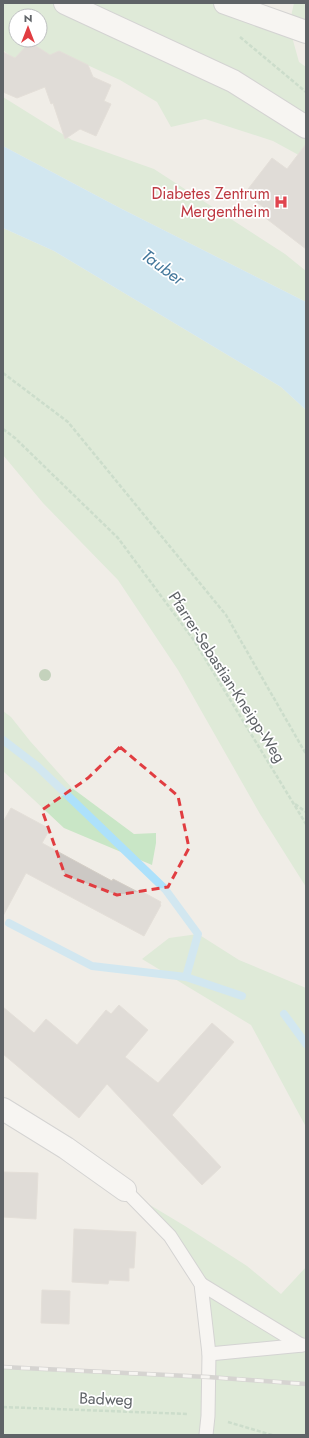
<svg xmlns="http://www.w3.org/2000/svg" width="309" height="1438" font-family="Jost,sans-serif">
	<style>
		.green { fill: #c9e6c6; fill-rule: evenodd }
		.water { fill: #ade1fb }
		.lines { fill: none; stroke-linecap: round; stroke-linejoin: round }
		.stream { stroke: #ade1fb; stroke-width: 8 }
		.building { fill: #ccc8c4; stroke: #d4cec6 }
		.service-casing { stroke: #b2b5b9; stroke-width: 15 }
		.minor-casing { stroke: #b2b5b9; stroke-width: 24 }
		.tertiary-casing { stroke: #b2b5b9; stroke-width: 24 }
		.path { stroke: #a0c9a8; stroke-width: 2.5; stroke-dasharray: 4 2; stroke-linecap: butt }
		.service { stroke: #fff; stroke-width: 13 }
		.minor { stroke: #fff; stroke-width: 22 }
		.tertiary { stroke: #fff; stroke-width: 22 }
		.rail-casing { stroke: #b5b6b7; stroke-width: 4.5 }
		.rail { stroke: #fff; stroke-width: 3; stroke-dasharray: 9; stroke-linecap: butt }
		.tree { fill: #8eb288 }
		.marked { fill: none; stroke: #e13d41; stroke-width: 3; stroke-dasharray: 8 5; stroke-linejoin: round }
		.labels { text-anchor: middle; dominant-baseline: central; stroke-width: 3.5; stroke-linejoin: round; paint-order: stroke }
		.health-label { font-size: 16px; fill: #be3a42; stroke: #fff; text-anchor: end }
		.street-label { font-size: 16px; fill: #5f6367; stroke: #fff }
		.water-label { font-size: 17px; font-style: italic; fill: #43779b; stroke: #fff }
	</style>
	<rect width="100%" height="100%" fill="#f0ede7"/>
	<!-- green -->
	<g class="green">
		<path d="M 3,3 L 225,3 L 289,25 L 294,3 L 306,3 L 306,32 L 289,26 L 299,62 L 306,67 L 306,159 L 273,141 L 205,119 L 171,127 L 157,102 L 120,80 L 59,52 C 50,56 35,63 25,63 C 19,62 7,54 3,50 ZM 16,16 L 40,16 L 40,40 L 16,40 Z"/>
		<path d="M 3,97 L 72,140 L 154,169 L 285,254 L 306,271 L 306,302 L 120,208 L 3,146 Z"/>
		<path d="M 3,228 L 54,251 L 281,387 L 306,410 L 306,887 L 260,814 L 178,670 L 118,580 L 43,503 L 3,455 Z"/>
		<path d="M 3,711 L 11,717 L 30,741 L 72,788 L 134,834 L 156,833 L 156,843 L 152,865 L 64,828 L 3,771 Z"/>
		<path d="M 198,934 L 239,960 L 306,988 L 306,1127 L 251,1025 L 142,959 L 169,938 Z"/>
		<path d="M 125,1190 L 185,1226 L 247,1266 L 281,1294 L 306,1267 L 306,1435 L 3,1435 L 3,1367 L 208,1377 L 201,1284 L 170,1236 Z"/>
	</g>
	<!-- water -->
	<path class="water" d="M 3,146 L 120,208 L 306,302 L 306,410 L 281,387 L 54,251 L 3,228 Z"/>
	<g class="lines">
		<!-- stream -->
		<g class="stream">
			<path d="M 3,740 L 37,766 L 165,889 L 198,934 L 186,977"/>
			<path d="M 9,923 L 92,966 L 186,977 L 242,996"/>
			<path d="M 284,1014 L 306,1044"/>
		</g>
	</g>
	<!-- building -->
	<g class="building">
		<path d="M 30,42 L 50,55 L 59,51 L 88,65 L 93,77 L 111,85 L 104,101 L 111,104 L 96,136 L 80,129 L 65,139 L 53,103 L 51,104 L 45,87 L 17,98 L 3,92 L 3,52 L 15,58 Z"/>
		<path d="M 306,144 L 306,249 L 263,216 L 267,210 L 245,193 L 272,158 L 287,169 Z"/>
		<path d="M 11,808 L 50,829 L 42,843 L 112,881 L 113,879 L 140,893 L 141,891 L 161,902 L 160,904 L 161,905 L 144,936 L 26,873 L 3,916 L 3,822 Z"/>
		<path d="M 119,1005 L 148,1030 L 125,1057 L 158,1083 L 212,1023 L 234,1042 L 172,1115 L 221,1167 L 202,1185 L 107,1084 L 79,1118 L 3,1054 L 3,1007 L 34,1033 L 46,1019 L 77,1045 L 106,1010 L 111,1014 Z"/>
		<path d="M 3,1172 L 38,1173 L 36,1219 L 3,1217 Z"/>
		<path d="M 74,1229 L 136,1232 L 134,1268 L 129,1268 L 129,1281 L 109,1280 L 108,1284 L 72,1282 Z"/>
		<path d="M 42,1290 L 70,1291 L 69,1324 L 41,1323 Z"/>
	</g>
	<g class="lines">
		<defs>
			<g id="service">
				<path d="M 125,1190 L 170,1236 L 201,1284 L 209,1354 L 208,1416 L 206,1435"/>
				<path d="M 201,1284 L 301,1345"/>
				<path d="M 209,1354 L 303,1345"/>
			</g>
			<g id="minor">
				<path d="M 225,3 L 306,32"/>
				<path d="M 3,1109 L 66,1148 L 125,1190"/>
			</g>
			<path id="tertiary" d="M 65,3 L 233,81 L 306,127"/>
		</defs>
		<!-- service casing -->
		<use href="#service" class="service-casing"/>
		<!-- minor casing -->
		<use href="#minor" class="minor-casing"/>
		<!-- tertiary casing -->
		<use href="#tertiary" class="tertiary-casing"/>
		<!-- path -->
		<g class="path">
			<path d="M 240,37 L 306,92"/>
			<path d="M 3,373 L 68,422 L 226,615 L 306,754"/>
			<path d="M 3,429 L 15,438 L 118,538 L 193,639 L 306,824"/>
			<path d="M 295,804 L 306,812"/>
			<path d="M 3,1407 L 188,1414"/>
			<path d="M 228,1422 L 272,1435"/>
		</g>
		<!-- service -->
		<use href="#service" class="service"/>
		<!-- minor -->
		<use href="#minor" class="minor"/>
		<!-- tertiary -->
		<use href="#tertiary" class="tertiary"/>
		<defs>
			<path id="rail" d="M 3,1367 L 208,1377 L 306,1384"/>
		</defs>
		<!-- rail casing -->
		<use href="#rail" class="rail-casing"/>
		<!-- rail -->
		<use href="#rail" class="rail"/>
	</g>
	<!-- trees -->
	<circle class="tree" cx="45" cy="675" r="6"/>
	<!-- marked area -->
	<path d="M0 0H309V1438H0ZM 120,747 L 178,796 L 189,848 L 168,887 L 117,895 L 65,875 L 42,810 L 88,778 Z" fill="#f0ede7" fill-opacity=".55" fill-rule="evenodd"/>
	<path class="marked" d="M 120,747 L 178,796 L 189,848 L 168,887 L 117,895 L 65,875 L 42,810 L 88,778 Z"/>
	<!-- icons -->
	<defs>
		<symbol id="hospital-bare" viewBox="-9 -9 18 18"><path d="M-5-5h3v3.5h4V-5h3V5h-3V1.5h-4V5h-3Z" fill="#e0444e" stroke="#fff" stroke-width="2.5" paint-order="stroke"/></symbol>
	</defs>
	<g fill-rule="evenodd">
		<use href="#hospital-bare" x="271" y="192" width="20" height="20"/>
	</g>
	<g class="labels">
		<!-- health labels -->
		<g class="health-label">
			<text x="270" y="193">Diabetes Zentrum<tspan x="270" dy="18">Mergentheim</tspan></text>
		</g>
		<!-- street labels -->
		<g class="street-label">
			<text transform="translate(227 677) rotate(57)">Pfarrer-Sebastian-Kneipp-Weg</text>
			<text transform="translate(106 1399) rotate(2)">Badweg</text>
		</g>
		<!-- water labels -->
		<g class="water-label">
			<text transform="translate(163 267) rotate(36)">Tauber</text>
		</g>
	</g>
	<!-- border -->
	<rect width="309" height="1438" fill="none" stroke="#5f6367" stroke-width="8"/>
	<!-- north arrow -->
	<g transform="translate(28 28)"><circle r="19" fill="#ffffff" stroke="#bfc1c2"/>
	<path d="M0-3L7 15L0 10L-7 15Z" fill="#e13d41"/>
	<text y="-6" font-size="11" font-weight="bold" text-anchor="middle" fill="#5f6367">N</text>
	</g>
</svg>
